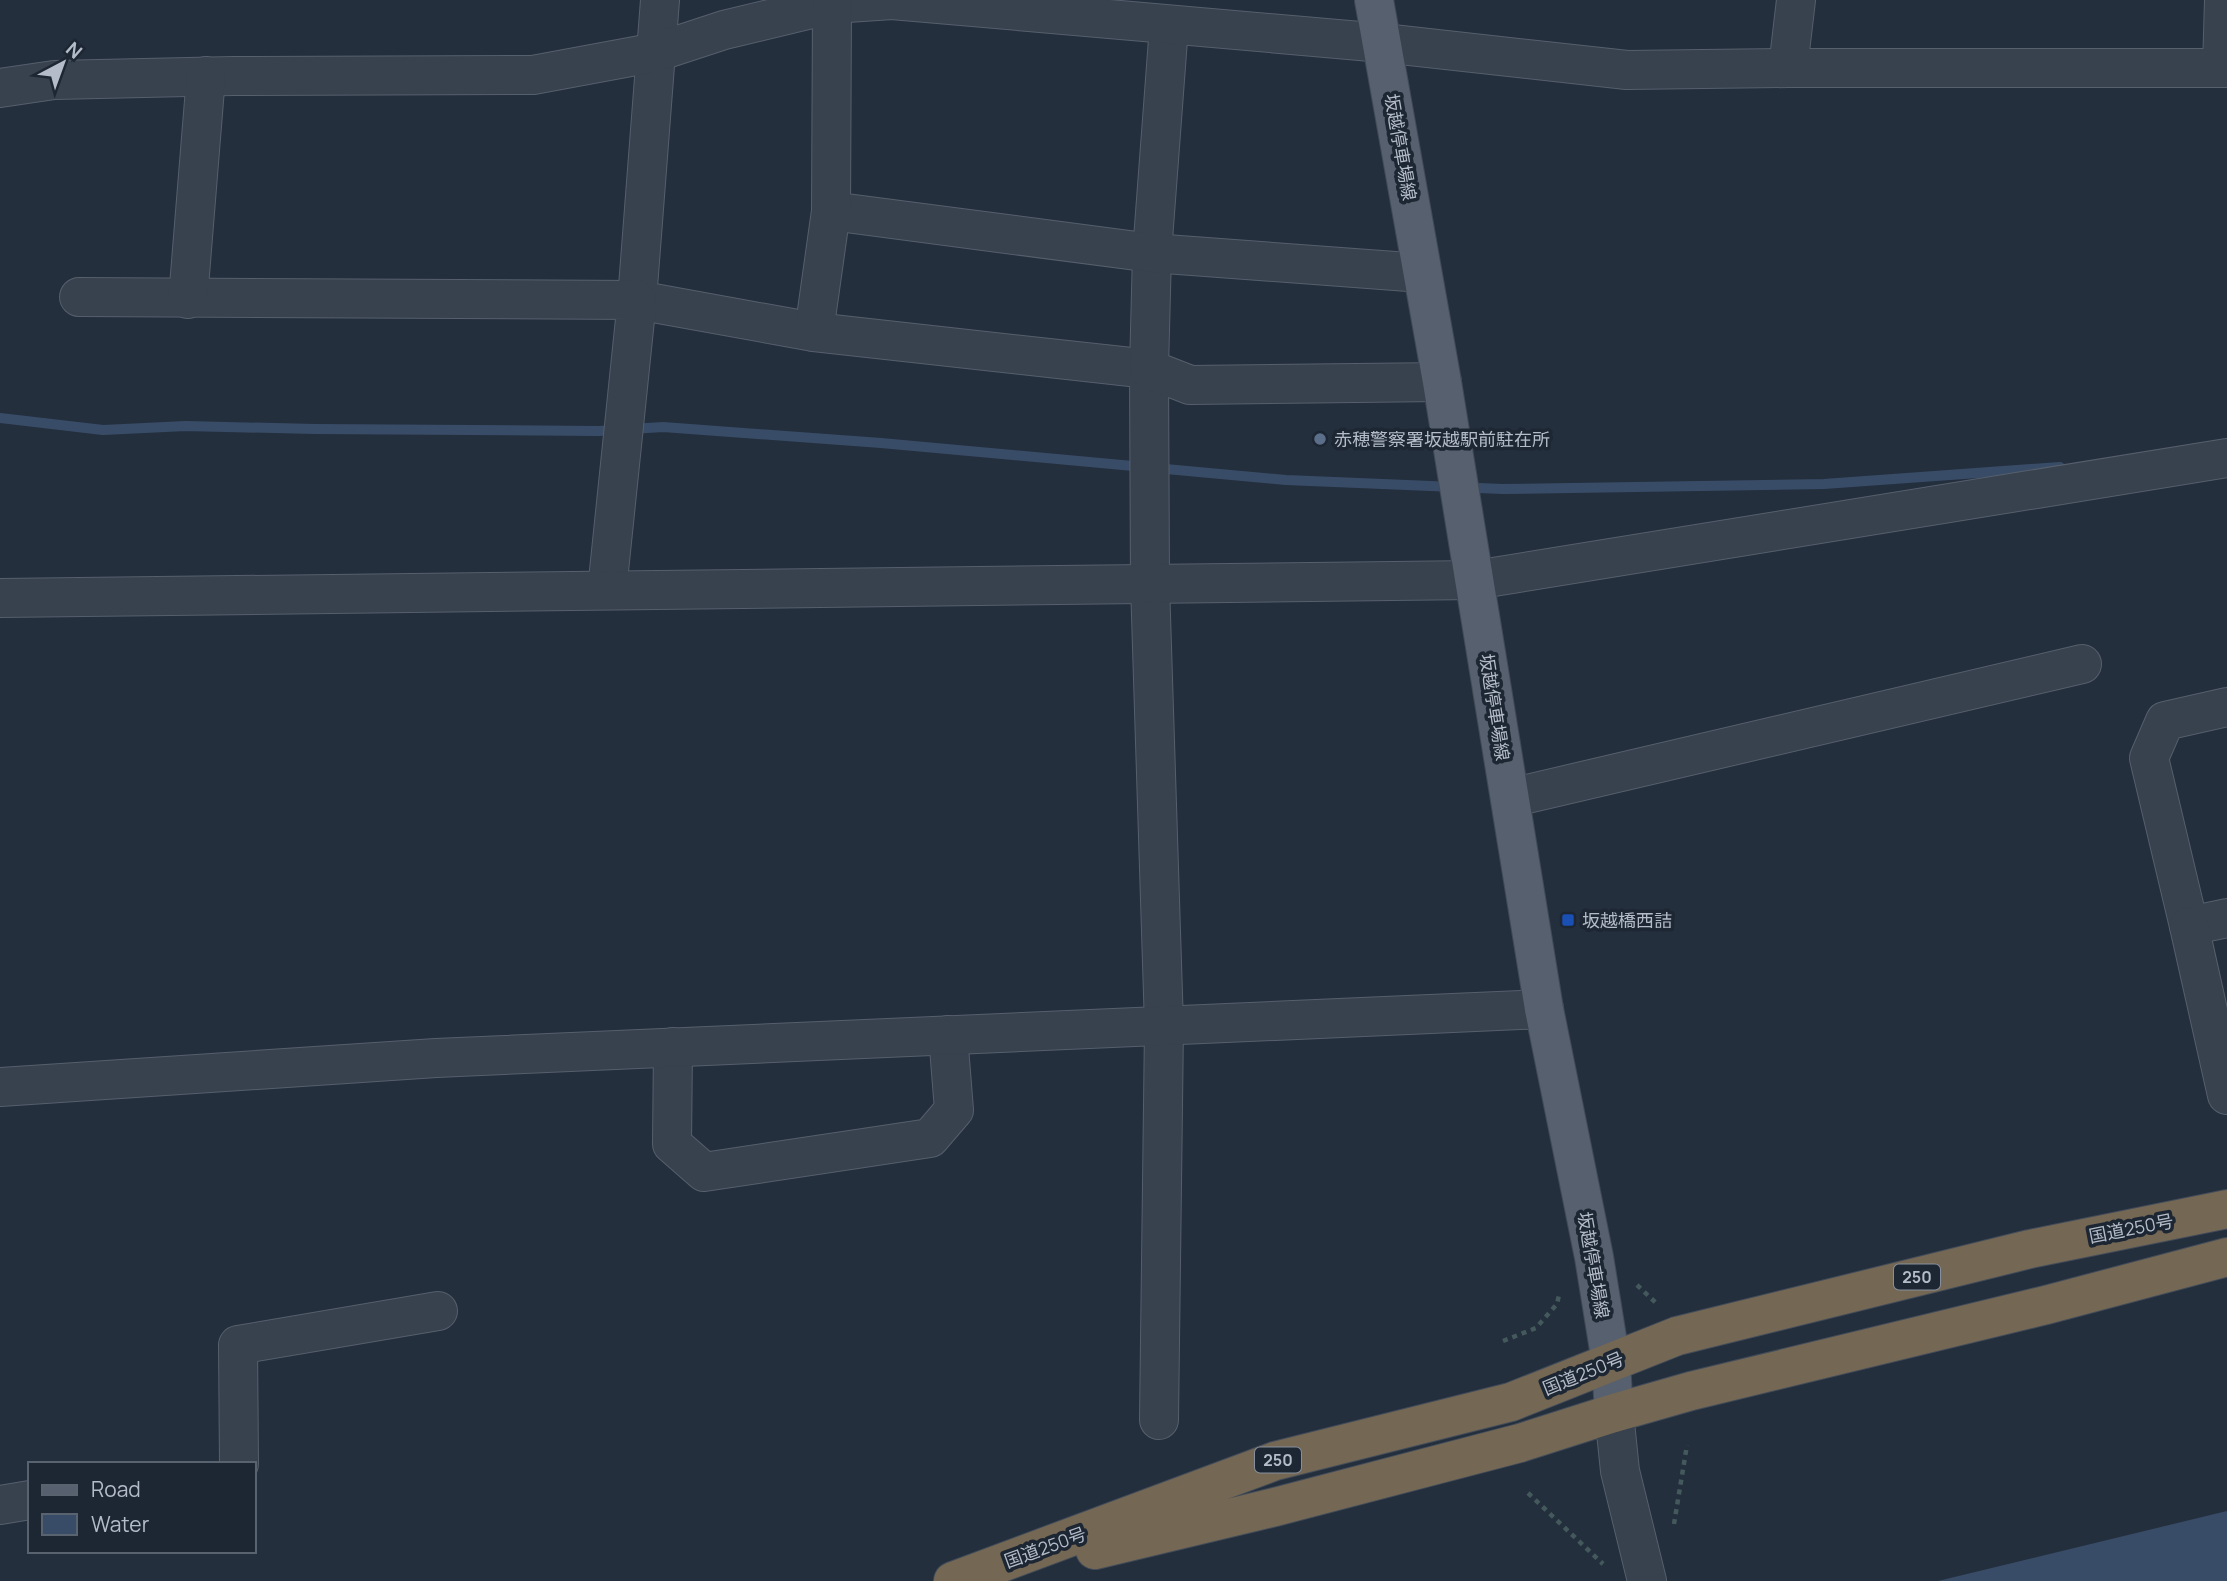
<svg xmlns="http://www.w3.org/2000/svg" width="2227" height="1581" font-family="Manrope,'Noto Sans JP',sans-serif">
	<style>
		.water { fill: #394c67 }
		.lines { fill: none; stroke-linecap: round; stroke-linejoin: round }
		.stream { stroke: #394c67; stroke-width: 10 }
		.minor-casing { stroke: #565f6c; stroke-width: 40 }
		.major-casing { stroke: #414a57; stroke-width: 40 }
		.highway-casing { stroke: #434c59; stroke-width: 40 }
		.path { stroke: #44595c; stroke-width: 4.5; stroke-dasharray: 5 5; stroke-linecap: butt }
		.minor { stroke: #38414e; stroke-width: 38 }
		.major { stroke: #56606e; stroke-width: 38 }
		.highway { stroke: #746855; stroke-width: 38 }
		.service-dot { fill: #5c6f8a; stroke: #1d2633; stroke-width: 2.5 }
		.transit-dot { fill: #1a4fb4; stroke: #1d2633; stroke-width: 2.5 }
		.labels { text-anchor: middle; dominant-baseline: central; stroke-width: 7; stroke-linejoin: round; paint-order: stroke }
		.shield { fill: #1d2633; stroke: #878f9c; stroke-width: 2 }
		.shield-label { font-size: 16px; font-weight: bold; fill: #b4bcc9 }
		.street-label { font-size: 18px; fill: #b4bcc9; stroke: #1d2633 }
		.poi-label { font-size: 18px; fill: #b4bcc9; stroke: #1d2633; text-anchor: start }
	</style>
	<rect width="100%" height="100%" fill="#242f3e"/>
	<!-- water -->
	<path class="water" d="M 2227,1511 L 2227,1581 L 1938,1581 Z"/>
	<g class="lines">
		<!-- stream -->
		<path class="stream" d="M 0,418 L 103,430 L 186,426 L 315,429 L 599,431 L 663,427 L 881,443 L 1286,480 L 1503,489 L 1824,484 L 2060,467"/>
		<defs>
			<g id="minor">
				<path d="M 660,0 L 637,300 L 814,332 L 1149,369 L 1150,584 L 1164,1026 L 1159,1420"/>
				<path d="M 1169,26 L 1152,253 L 1149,369 L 1190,385 L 1442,382"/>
				<path d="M 1788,68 L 1796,0"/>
				<path d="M 2222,68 L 2224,0"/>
				<path d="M 0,88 L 54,80 L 233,76 L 533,75 L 657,52 L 724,30 L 832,4 L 892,0 L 1383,43 L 1627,70 L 1788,68 L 2227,68"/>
				<path d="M 831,211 L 1152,253 L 1422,273"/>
				<path d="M 79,297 L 637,300 L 607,590"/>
				<path d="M 188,299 L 206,76"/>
				<path d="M 814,332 L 831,211 L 832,4"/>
				<path d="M 0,598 L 1475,580 L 2227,458"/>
				<path d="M 2227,707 L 2165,721 L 2149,758 L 2189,926 L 2227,918"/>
				<path d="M 1510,798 L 2082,664"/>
				<path d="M 2189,926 L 2227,1095"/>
				<path d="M 673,1047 L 672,1144 L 704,1172 L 930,1138 L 954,1110 L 948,1035"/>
				<path d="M 0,1087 L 436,1058 L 1544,1009"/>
				<path d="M 1614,1413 L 1620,1471 L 1647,1581"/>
				<path d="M 239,1464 L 238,1345 L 438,1311"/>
				<path d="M 0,1505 L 30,1500"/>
			</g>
			<path id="major" d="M 1374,0 L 1442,382 L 1544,1009 L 1594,1257 L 1611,1362 L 1614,1413"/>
			<g id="highway">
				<path d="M 1095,1550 L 1275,1507 L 1520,1443 L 1614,1413 L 1691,1391 L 2046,1305 L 2227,1257"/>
				<path d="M 953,1581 L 1275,1461 L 1511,1402 L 1677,1336 L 2030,1249 L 2227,1209"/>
			</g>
		</defs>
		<!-- minor casing -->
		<use href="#minor" class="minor-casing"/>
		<!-- major casing -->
		<use href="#major" class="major-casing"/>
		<!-- highway casing -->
		<use href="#highway" class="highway-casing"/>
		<!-- path -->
		<g class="path">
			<path d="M 1637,1285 L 1656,1303"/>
			<path d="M 1503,1341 L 1536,1328 L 1557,1304 L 1559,1295"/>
			<path d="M 1528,1493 L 1603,1564"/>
			<path d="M 1674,1524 L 1687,1445"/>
		</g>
		<!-- minor -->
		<use href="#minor" class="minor"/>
		<!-- major -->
		<use href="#major" class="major"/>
		<!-- highway -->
		<use href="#highway" class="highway"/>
	</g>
	<!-- markers -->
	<circle class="service-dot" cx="1320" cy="439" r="7"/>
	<rect class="transit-dot" x="1561" y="913" width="14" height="14" rx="3.5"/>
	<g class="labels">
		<!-- shield labels -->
		<g class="shield">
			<rect x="1894" y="1264.5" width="46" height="25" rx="5"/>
			<rect x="1255" y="1447.5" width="46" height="25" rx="5"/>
		</g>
		<g class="shield-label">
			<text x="1917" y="1277">250</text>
			<text x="1278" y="1460">250</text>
		</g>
		<!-- street labels -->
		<g class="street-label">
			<text transform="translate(1401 147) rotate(80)">坂越停車場線</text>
			<text transform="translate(1495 707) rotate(81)">坂越停車場線</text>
			<text transform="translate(2131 1228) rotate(-11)">国道250号</text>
			<text transform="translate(1594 1265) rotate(80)">坂越停車場線</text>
			<text transform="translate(1583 1373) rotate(-22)">国道250号</text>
			<text transform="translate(1045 1547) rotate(-20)">国道250号</text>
		</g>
		<!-- poi labels -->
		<g class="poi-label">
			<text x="1334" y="439">赤穂警察署坂越駅前駐在所</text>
			<text x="1582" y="920">坂越橋西詰</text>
		</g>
	</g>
	<!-- legend -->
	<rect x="28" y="1462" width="228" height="91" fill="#1d2633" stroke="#59626f" stroke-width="2"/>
	<rect x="42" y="1485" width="35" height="10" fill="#56606e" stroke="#59626f" stroke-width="2"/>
	<text x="91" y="1497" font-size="21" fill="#b4bcc9">Road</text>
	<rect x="42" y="1514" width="35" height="21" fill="#394c67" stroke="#59626f" stroke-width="2"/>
	<text x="91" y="1532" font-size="21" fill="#b4bcc9">Water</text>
	<!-- north arrow -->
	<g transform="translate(63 63) rotate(41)" stroke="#1d2633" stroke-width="5" paint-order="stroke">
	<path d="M0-5L12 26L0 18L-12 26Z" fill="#b4bcc9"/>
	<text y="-10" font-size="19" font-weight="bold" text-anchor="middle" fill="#b4bcc9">N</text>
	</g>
</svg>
